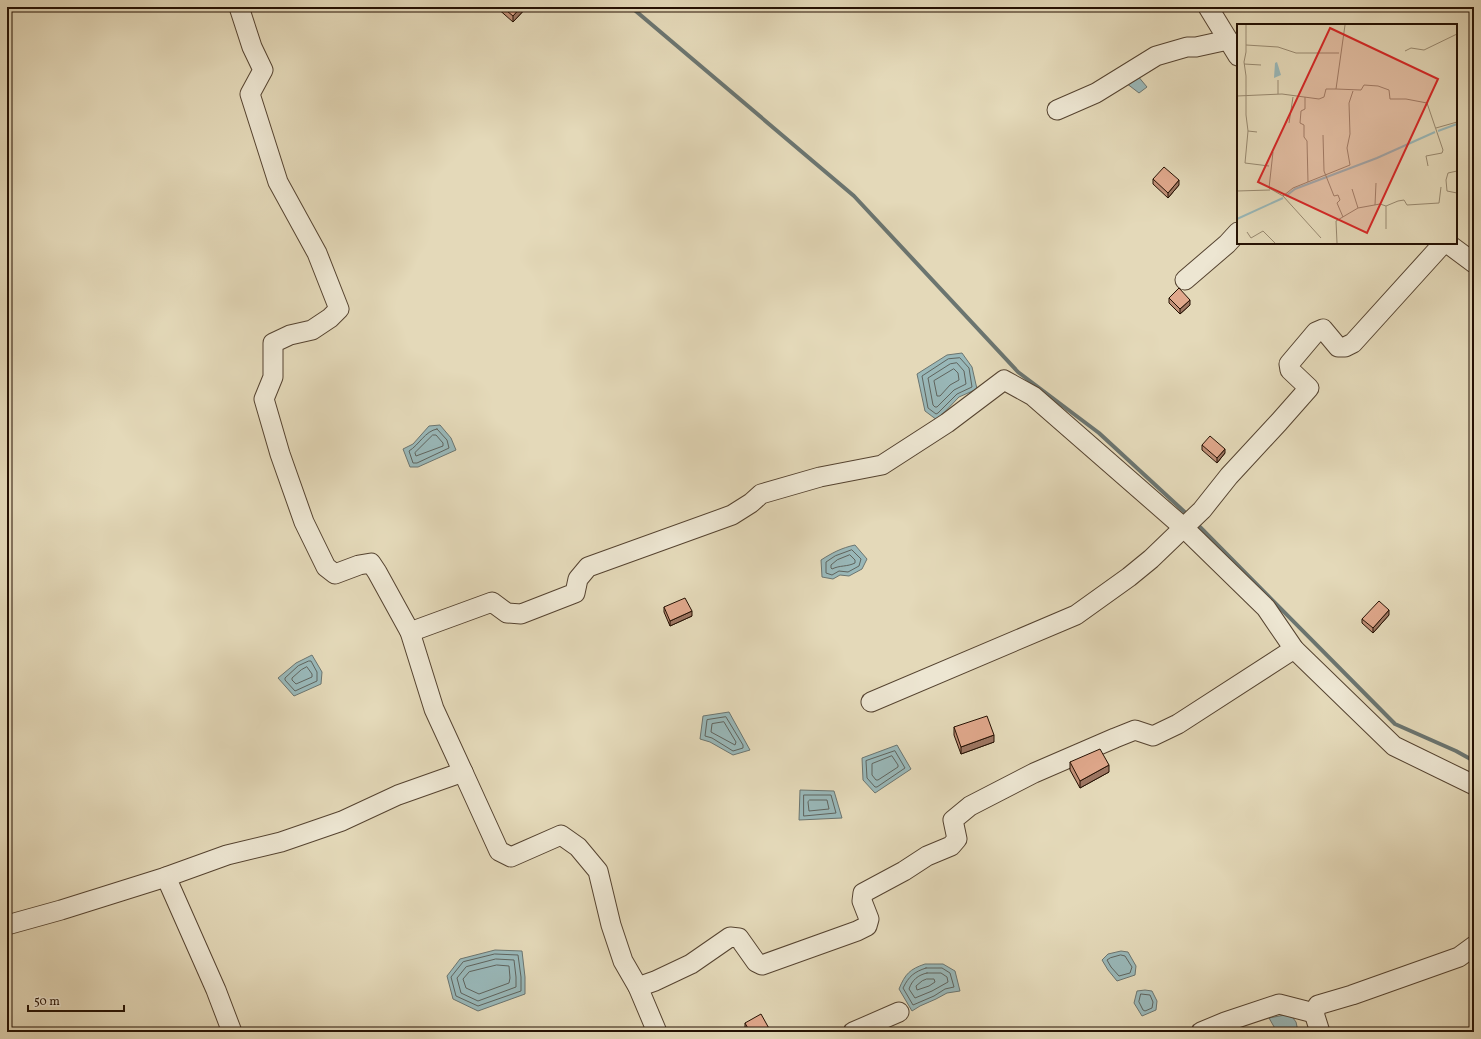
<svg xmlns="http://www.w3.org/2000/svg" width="1481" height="1039" font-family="Vollkorn,serif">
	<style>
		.water { fill: #99b8b9; stroke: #6b7570 }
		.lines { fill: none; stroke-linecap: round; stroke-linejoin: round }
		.shore { stroke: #5f645e; stroke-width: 1 }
		.stream { stroke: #6b7570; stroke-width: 4 }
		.minor-casing { stroke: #554330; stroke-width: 21 }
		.minor { stroke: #ede6d2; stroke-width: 19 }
		.wall { fill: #c19078; stroke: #251103 }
		.shaded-wall { fill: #9d7662; stroke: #251103 }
		.building { fill: #e0a88c; stroke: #251103 }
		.inset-river { fill: none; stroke: #99b8b9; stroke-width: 2 }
		.inset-road { fill: none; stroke: #988970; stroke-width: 1 }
		.view { fill: #d62828; fill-opacity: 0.15; stroke: #d62828; stroke-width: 2 }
		.inset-edge { fill: none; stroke: #251103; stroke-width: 2 }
	</style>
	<rect width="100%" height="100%" fill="#e4d9b9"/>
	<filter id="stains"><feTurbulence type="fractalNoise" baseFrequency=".005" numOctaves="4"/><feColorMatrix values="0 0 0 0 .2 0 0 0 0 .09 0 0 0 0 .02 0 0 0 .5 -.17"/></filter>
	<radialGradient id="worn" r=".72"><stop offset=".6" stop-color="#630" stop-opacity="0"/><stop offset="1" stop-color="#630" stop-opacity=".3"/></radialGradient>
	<!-- water -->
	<g class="water">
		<path d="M 1137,75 L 1147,87 L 1139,93 L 1126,83 Z"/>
		<path d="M 962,353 L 972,367 L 977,389 L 959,397 L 937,420 L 925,411 L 917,374 L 947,355 Z"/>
		<path d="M 440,425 L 451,438 L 456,450 L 418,467 L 410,467 L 403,449 L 413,444 L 429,426 Z"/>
		<path d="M 855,545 L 867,559 L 862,569 L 849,576 L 840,575 L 833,579 L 822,577 L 821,560 C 832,553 841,548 855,545 Z"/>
		<path d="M 312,655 L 322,672 L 321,684 L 294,696 L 278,678 L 296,663 Z"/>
		<path d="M 729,712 L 750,750 L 733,755 L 710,742 L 700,739 L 703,716 Z"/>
		<path d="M 897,745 L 911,769 L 875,793 L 863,780 L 862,758 Z"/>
		<path d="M 800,790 L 834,791 L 842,818 L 799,820 Z"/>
		<path d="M 495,950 L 522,951 L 525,977 L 525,994 L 478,1011 L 453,999 L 447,976 L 460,959 Z"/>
		<path d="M 1121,951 L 1128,952 L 1136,966 L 1135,975 L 1117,981 L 1108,970 L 1102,960 L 1108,954 Z"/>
		<path d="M 925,964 L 943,964 L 955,971 L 960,991 L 947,993 L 936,999 L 920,1006 L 912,1011 L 899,989 C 905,974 910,969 925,964 Z"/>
		<path d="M 1145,990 L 1152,991 L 1157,1001 L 1156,1010 L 1142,1016 L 1134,1003 L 1137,991 Z"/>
		<path d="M 1290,1014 L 1296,1022 L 1298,1031 L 1283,1031 L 1277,1032 L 1269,1018 Z"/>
	</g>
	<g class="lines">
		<!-- shore -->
		<g class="shore">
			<path d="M 960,358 L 969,368 L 972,387 L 957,394 L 938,413 L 936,414 L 928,408 L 922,376 L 948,359 Z"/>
			<path d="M 957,363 L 964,371 L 966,384 L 954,390 L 937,407 L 935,407 L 933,405 L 928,378 L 950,364 Z"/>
			<path d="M 954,369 L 958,373 L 959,380 L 950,385 L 940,396 L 937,396 L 934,381 Z"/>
			<path d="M 437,429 L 447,440 L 449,448 L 417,463 L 413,463 L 409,451 C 419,445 425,431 437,429 Z"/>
			<path d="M 433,435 L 436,435 L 443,443 L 443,446 L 416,456 L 415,453 Z"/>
			<path d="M 852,550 L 861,559 L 859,566 L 848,572 L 839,571 L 832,575 L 826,573 L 826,562 L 835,556 Z"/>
			<path d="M 850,555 L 855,560 L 855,563 C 847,567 840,565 832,569 L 831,568 L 831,565 L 837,560 Z"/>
			<path d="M 309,661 L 311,661 L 317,672 L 317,681 L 295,691 L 285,680 L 285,678 L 298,666 Z"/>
			<path d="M 307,667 L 312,674 L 312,677 L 296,684 L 292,680 L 292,678 L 301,670 Z"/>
			<path d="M 726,717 L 743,745 L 743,748 L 733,751 L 712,738 L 705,736 L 707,720 Z"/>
			<path d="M 724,722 L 736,742 L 735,745 L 711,732 L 712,724 Z"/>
			<path d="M 895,751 L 905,768 L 877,787 L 875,787 L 867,778 L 866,761 Z"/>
			<path d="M 892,756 L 898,765 L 898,767 L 878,780 L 876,780 L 872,775 L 872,764 Z"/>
			<path d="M 804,795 L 831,795 L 836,813 L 804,816 Z"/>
			<path d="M 810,800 L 827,800 L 829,809 L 809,811 L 808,802 Z"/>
			<path d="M 495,954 L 518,955 L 521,977 L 521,991 L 478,1006 L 456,996 L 451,977 L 463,962 Z"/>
			<path d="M 1121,955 L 1125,956 L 1132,967 L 1130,973 L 1119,976 L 1111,967 L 1107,960 L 1110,958 Z"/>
			<path d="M 496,959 L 514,960 L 516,977 L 516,987 L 478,1001 L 461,993 L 457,978 L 466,967 Z"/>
			<path d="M 497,965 L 509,966 L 510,978 L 509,983 L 479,994 L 466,988 L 463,979 L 469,972 Z"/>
			<path d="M 926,968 L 942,968 L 950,973 L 954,987 L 945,989 L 934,996 L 913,1005 L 903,988 C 909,976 914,972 926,968 Z"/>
			<path d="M 927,973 L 941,973 L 947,977 L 948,982 L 932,991 L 915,998 L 909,989 C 912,980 918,975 927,973 Z"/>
			<path d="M 927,979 L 934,979 L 935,982 L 929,986 L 917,990 L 916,986 L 922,981 Z"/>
			<path d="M 1141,994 L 1150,995 L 1153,1002 L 1152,1008 L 1145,1011 L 1143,1010 L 1139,1002 Z"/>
		</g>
		<!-- stream -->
		<g class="stream">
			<path d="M 631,7 L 854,196 L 1018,372 L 1099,433 L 1189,516"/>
			<path d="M 1196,523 L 1395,724 L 1456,751 L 1474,761"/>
		</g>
		<defs>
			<g id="minor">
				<path d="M 1208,7 L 1238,56"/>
				<path d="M 1057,110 L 1096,93 L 1156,56 L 1187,47 L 1196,47 L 1228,40"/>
				<path d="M 1447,243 L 1474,263"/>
				<path d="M 1185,280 L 1227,244 L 1238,232"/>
				<path d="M 410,632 L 492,602 L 507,613 L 521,614 L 575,593 L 578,579 L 588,567 L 732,515 L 751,503 L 761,494 L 820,477 L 882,465 L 947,423 L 1004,380 L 1033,396 L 1183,527 L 1266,608 L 1294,649 L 1394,746 L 1474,785"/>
				<path d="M 871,702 L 1076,615 L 1129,577 L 1151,559 L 1202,510 L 1229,476 L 1279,422 L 1309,388 L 1290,370 L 1289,364 L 1316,332 L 1323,329 L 1338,347 L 1345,347 L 1353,343 L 1439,248 L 1441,243"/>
				<path d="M 463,772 L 499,851 L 511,857 L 561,835 L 578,847 L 598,871 L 611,925 L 623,961 L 638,987 L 657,1032"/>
				<path d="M 166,877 L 216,990 L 232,1032"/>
				<path d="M 7,925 L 61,910 L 166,877 L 227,855 L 281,842 L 342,821 L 398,795 L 463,772 L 434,709 L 410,632 L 377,572 L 371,563 L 359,565 L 335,574 L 326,567 L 304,522 L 280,454 L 264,399 L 273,377 L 273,343 L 290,335 L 312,330 L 330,318 L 339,309 L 317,253 L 278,182 L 250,94 L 263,70 L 252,47 L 239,7"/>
				<path d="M 638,987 L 655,981 L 691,964 L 730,937 L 739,938 L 756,962 L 762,965 L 857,931 L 867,926 L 869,919 L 862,901 L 863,893 L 904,871 L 927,856 L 951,846 L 957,839 L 953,820 L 970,806 L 1034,773 L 1115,738 L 1135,730 L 1153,736 L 1178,724 L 1294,649"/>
				<path d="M 853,1032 L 899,1012"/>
				<path d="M 1201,1032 L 1225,1022 L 1279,1004 L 1314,1013"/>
				<path d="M 1320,1032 L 1314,1013 L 1318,1005 L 1352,995 L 1459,957 L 1474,946"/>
			</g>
		</defs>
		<!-- minor casing -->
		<use href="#minor" class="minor-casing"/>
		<!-- minor -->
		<use href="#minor" class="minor"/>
	</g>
	<!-- wall -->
	<g class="wall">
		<path d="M 496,7 L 527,7 L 513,22 Z"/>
		<path d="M 1153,179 L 1179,185 L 1168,198 L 1153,184 Z"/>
		<path d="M 1169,298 L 1190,305 L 1180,314 L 1169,303 Z"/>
		<path d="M 1202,445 L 1225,453 L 1217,463 L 1202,450 Z"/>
		<path d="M 664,607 L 692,616 L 670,626 L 664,612 Z"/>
		<path d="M 1389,615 L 1373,633 L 1362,623 L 1362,619 Z"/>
		<path d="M 954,727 L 994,742 L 961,754 L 954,735 Z"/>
		<path d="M 1070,762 L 1109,772 L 1080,788 L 1070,770 Z"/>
		<path d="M 745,1023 L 771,1032 L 747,1032 L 745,1028 Z"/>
	</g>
	<!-- shaded-wall -->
	<g class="shaded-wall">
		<path d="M 521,7 L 527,7 L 513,22 L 513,16 Z"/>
		<path d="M 1179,180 L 1179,185 L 1168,198 L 1168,193 Z"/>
		<path d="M 1190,300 L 1190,305 L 1180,314 L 1180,309 Z"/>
		<path d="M 1225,449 L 1225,453 L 1217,463 L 1217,458 Z"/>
		<path d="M 1389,610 L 1389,615 L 1373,633 L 1373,628 Z"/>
		<path d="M 692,611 L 692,616 L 670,626 L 670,621 Z"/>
		<path d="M 994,735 L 994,742 L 961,754 L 961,747 Z"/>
		<path d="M 1109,765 L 1109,772 L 1080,788 L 1080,781 Z"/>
	</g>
	<!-- building -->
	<g class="building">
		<path d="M 502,7 L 521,7 L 513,16 Z"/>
		<path d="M 1164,167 L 1179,180 L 1168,193 L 1153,179 Z"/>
		<path d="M 1179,288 L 1190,300 L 1180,309 L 1169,298 Z"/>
		<path d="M 1210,436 L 1225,449 L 1217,458 L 1202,445 Z"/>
		<path d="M 685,598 L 692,611 L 670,621 L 664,607 Z"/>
		<path d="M 1379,601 L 1389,610 L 1373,628 L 1362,619 Z"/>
		<path d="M 987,716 L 994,735 L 961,747 L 954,727 Z"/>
		<path d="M 1100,749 L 1109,765 L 1080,781 L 1070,762 Z"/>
		<path d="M 761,1014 L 771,1032 L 750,1032 L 745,1023 Z"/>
	</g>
	<!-- overview -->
	<g transform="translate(1237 24)">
		<rect width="220" height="220" fill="#e4d9b9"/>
		<path d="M 40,38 L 44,51 L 37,54 L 38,39 Z" fill="#99b8b9"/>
		<path class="inset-river" d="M 201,107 L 220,100M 49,172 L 58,165 L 140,134 L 198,108M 0,195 L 46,174"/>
		<path class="inset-road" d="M 9,1 L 9,28 L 7,38 L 9,52 L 9,91 L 11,107 L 20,108M 108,1 L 99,65 L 124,66 L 127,61 L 141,62 L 152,66 L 153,75 L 169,75 L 190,79 L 206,126 L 205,129 L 189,132 L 191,142M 9,21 L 41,23 L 59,29 L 102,29M 168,27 L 174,24 L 187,26 L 220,10M 7,40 L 24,41M 41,70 L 41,56M 0,72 L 45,70 L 82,75 L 87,73 L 89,65 L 99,65M 68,73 L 68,85 L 64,87 L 63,99 L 67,101 L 67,113 L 70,117 L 71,158M 52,99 L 56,73M 199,104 L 220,98M 11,107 L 8,139 L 32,142M 86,111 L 87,147 L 97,172 L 101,171 L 103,176 L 100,179 L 106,193M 36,128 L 32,164 L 46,172 L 84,214M 220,147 L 211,149 L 209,156 L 210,167 L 220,169M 115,165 L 121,184M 0,167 L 33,166M 46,172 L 56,164 L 113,141 L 110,124 L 113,110 L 112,79 L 116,67M 138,181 L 139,159M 149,182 L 149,205M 10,208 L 14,214 L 26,207 L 38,219M 100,219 L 99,197 L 121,184 L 143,180 L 149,182 L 161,177 L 167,176 L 170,181 L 202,179 L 204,163"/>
		<path class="view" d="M 93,4 L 201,55 L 130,209 L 21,158 Z"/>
		<rect width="220" height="220" class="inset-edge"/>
	</g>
	<!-- margin -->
	<rect width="1481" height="1039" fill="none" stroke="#e4d9b9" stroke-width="24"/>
	<rect x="8" y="8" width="1465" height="1023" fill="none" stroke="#251103" stroke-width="2"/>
	<rect x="12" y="12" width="1457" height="1015" fill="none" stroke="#251103"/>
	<!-- scale -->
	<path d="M28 1005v6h96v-6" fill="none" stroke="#251103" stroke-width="2"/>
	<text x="34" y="1005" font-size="12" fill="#251103" stroke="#ede6d2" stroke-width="3" paint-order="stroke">50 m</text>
	<rect width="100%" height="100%" filter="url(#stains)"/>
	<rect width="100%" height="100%" fill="url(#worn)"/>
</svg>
